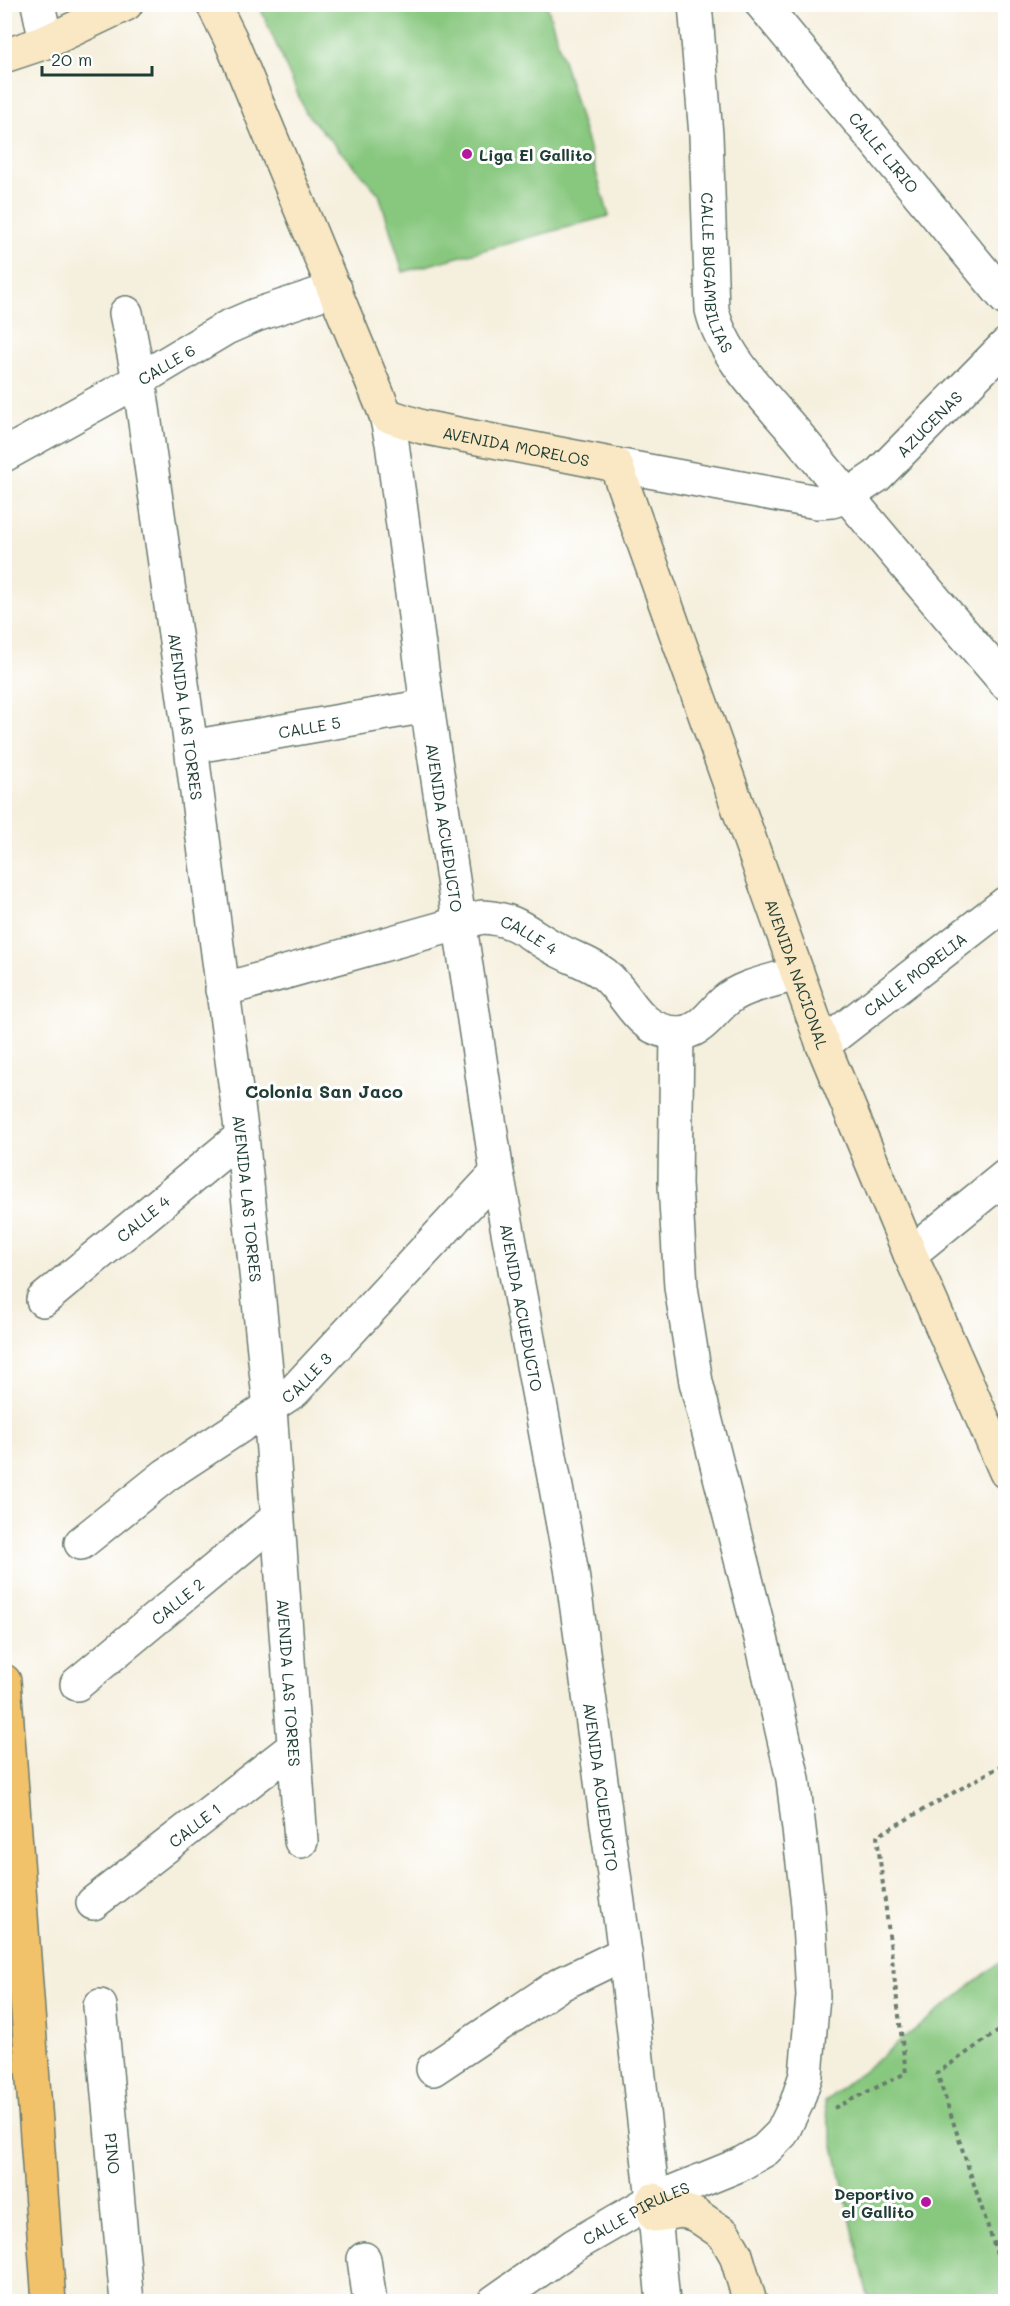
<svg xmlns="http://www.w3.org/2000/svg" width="1010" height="2306" font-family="Mali,sans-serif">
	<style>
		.green { fill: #87c77e; stroke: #538259; stroke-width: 1.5 }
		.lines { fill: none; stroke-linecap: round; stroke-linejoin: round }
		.street-casing { stroke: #6a7b6f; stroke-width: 36 }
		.secondary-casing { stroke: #6a7b6f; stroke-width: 36 }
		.highway-casing { stroke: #6a7b6f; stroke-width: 36 }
		.path { stroke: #6a7b6f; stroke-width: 4; stroke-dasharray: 4.5 4.5; stroke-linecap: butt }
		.street { stroke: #fff; stroke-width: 33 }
		.secondary { stroke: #fae7c3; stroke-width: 33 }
		.highway { stroke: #f2c26a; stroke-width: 33 }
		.poi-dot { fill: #b5179e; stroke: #fff; stroke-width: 2 }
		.labels { text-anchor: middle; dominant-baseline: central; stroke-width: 6; stroke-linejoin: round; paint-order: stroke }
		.street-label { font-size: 16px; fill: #1f3d34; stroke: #fff }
		.poi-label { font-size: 16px; font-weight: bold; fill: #1f3d34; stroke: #fff; text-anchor: start }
		.neighbourhood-label { font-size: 18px; font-weight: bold; fill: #1f3d34; stroke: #fff }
	</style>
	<rect width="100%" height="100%" fill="#fff"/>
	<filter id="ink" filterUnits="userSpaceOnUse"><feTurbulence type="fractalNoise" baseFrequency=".0167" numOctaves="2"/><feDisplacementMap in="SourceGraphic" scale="12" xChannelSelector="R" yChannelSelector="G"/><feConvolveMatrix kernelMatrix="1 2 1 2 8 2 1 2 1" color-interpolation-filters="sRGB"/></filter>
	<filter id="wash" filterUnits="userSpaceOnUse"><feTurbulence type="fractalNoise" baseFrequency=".008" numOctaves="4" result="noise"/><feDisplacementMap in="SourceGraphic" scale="24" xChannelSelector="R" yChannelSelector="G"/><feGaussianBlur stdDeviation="1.35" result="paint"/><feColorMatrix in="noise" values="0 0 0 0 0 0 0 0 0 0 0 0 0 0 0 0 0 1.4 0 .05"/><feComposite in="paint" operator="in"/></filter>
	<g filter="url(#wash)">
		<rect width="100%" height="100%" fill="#f5efdd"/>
		<!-- green -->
		<g class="green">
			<path d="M 259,5 L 547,5 L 609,216 L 403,272 L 379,194 L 306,113 Z"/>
			<path d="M 1005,1958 L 1005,2301 L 869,2301 L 824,2102 Z"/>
		</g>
	</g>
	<g filter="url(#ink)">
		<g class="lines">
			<defs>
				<g id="street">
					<path d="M 38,4 L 46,42"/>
					<path id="s1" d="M 695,4 L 706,135 L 712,310 C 723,357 767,399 798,436 C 866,520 936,601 1006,683"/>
					<path id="s2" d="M 762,4 L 1006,299"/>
					<path id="s3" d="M 126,313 L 139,380 L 191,747 L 242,1136 L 270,1409 L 301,1841"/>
					<path id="s4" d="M 386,415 L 392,443 L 427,706 L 497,1173 L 572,1573 L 625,1953 L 653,2200"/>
					<path id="s5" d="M 4,455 L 139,380 L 226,328 L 256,315 L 335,289"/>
					<path id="s6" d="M 616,465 L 817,502 L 832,501 L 847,496 L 877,476 L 1006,345"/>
					<path id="s7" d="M 191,747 L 427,706"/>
					<path id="s8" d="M 222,990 L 482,917 C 518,919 526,933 556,949 C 572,958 590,963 604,974 C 630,995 636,1031 677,1033 C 700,1034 710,1014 725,1001 C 743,985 775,981 797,973"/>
					<path id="s9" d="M 823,1045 L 1006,903"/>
					<path d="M 910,1254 L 1006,1176"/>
					<path id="s10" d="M 43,1300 L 242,1136"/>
					<path id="s11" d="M 81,1543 L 166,1475 L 294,1391 L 497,1173"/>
					<path id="s12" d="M 77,1684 L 277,1518"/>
					<path id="s13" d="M 93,1903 L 294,1747"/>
					<path id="s14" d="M 100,2006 L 127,2302"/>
					<path d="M 433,2069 L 559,1985 L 625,1953"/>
					<path d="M 655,2215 L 663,2302"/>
					<path d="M 364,2259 L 370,2302"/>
					<path id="s15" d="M 494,2302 L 575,2245 L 653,2200 L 739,2165 L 765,2150 L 782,2133 L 797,2102 L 806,2075 L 813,1996 L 808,1905 L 793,1779 L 763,1646 L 696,1382 L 681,1287 L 675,1184 L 677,1033"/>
				</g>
				<g id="secondary">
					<path id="s16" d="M 213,4 L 230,38 L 386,415 L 422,427 L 616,465 L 823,1045 L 910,1254 L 1006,1472"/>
					<path d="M 4,56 L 46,42 L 126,4"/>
					<path d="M 653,2200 L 655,2215 L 683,2211 L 696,2215 L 724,2234 L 736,2255 L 750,2302"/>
				</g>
				<path id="highway" d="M 4,1681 L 49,2302"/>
			</defs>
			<!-- street casing -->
			<use href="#street" class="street-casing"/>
			<!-- secondary casing -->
			<use href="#secondary" class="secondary-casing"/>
			<!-- highway casing -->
			<use href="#highway" class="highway-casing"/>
			<!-- path -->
			<g class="path">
				<path d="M 1006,2026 L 937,2073 L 1006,2281"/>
				<path d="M 834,2108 L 906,2073 L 877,1836 L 1006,1763"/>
			</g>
			<!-- street -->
			<use href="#street" class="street"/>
			<!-- secondary -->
			<use href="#secondary" class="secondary"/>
			<!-- highway -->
			<use href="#highway" class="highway"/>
		</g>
	</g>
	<!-- markers -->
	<g class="poi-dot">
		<circle cx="467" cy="154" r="6"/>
		<circle cx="926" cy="2202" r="6"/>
	</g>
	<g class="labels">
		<!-- street labels -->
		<g class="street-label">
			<text stroke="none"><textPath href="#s2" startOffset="192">CALLE LIRIO</textPath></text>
			<text stroke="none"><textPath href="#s1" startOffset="270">CALLE BUGAMBILIAS</textPath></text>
			<text stroke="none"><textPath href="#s5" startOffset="186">CALLE 6</textPath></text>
			<text stroke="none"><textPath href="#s6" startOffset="345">AZUCENAS</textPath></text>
			<text stroke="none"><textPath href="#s16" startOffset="580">AVENIDA MORELOS</textPath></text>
			<text stroke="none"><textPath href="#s3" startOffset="408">AVENIDA LAS TORRES</textPath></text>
			<text stroke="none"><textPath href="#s7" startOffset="120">CALLE 5</textPath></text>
			<text stroke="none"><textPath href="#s4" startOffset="417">AVENIDA ACUEDUCTO</textPath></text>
			<text stroke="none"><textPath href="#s8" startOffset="321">CALLE 4</textPath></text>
			<text stroke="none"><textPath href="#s16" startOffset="1222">AVENIDA NACIONAL</textPath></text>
			<text stroke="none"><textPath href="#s9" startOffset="116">CALLE MORELIA</textPath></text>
			<text stroke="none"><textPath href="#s3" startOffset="894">AVENIDA LAS TORRES</textPath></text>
			<text stroke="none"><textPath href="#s10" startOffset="129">CALLE 4</textPath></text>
			<text stroke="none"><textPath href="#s4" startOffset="903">AVENIDA ACUEDUCTO</textPath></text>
			<text stroke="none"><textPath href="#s11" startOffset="280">CALLE 3</textPath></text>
			<text stroke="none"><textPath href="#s12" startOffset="130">CALLE 2</textPath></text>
			<text stroke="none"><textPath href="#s3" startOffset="1380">AVENIDA LAS TORRES</textPath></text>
			<text stroke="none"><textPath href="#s4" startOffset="1389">AVENIDA ACUEDUCTO</textPath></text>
			<text stroke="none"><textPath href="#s13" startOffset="128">CALLE 1</textPath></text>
			<text stroke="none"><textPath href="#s14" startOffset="148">PINO</textPath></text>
			<text stroke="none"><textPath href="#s15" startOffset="168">CALLE PIRULES</textPath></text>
		</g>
		<!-- poi labels -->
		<g class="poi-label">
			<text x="479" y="154">Liga El Gallito</text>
			<text x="914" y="2193" text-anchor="end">Deportivo<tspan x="914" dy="18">el Gallito</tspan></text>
		</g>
		<!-- neighbourhood labels -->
		<g class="neighbourhood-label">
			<text x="324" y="1091">Colonia San Jaco</text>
		</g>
	</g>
	<!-- margin -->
	<rect width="1010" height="2306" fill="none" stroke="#fff" stroke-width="24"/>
	<!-- scale -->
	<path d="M42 66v9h110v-9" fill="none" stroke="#1f3d34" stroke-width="3"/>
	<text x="51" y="66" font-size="18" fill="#1f3d34" stroke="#ffffff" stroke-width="4.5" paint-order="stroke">20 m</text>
</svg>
